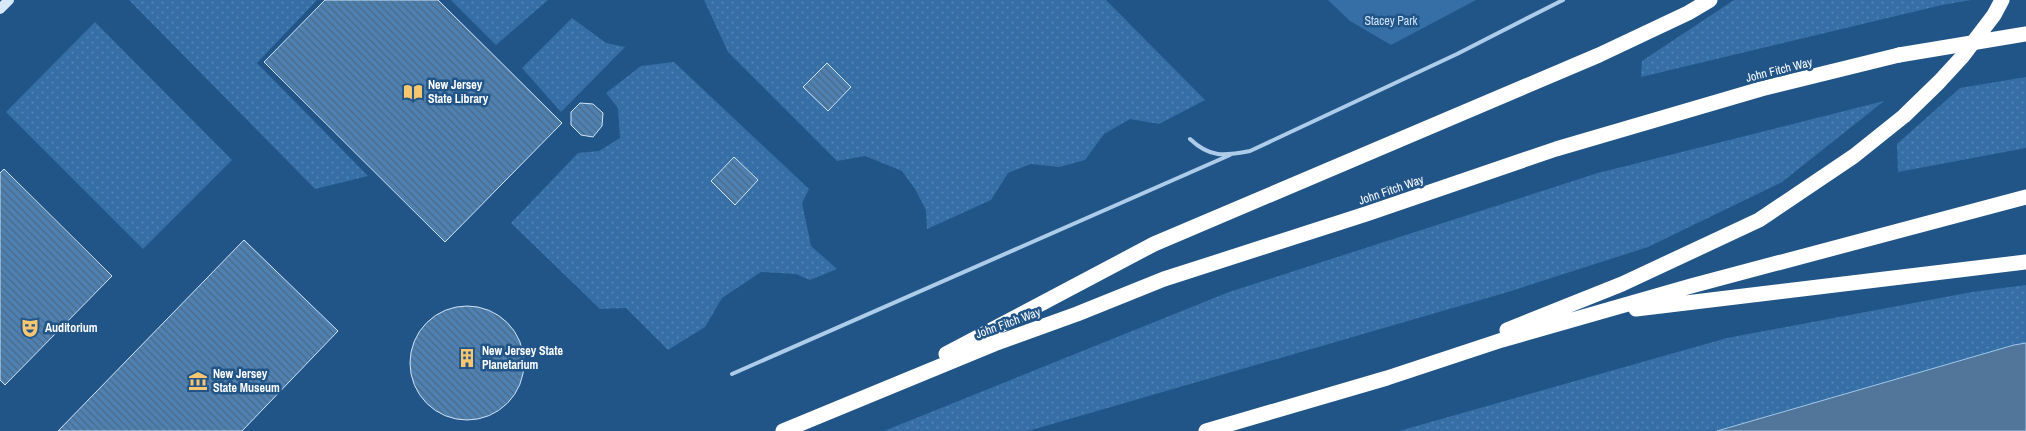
<svg xmlns="http://www.w3.org/2000/svg" width="2026" height="431" viewBox="0 0 2026 431" font-family="'Archivo Narrow',sans-serif">
<style>
.grass{fill:url(#grass-dots)}
.park{fill:#356fa5}
.water{fill:#52759a;stroke:#a0c8eb}
.building{fill:url(#building-back-hatch);stroke:#d1e5f8}
.lines{fill:none;stroke-linecap:round;stroke-linejoin:round}
.lane{stroke:#acccea;stroke-width:4}
.secondary{stroke:#d7e8f8;stroke-width:10}
.highway{stroke:#fff;stroke-width:15}
.highway-bridge{stroke:#fff;stroke-width:15}
.labels{text-anchor:middle;dominant-baseline:central;stroke-width:5;stroke-linejoin:round;paint-order:stroke}
.park-label{font-size:12px;fill:#d1e5f8;stroke:#215588}
.street-label{font-size:12px;fill:#fff;stroke:#215588}
.poi-label{font-size:12px;font-weight:bold;fill:#fff;stroke:#215588;text-anchor:start}
</style>
<defs>
<pattern id="grass-dots" width="8" height="8" patternUnits="userSpaceOnUse" patternTransform="scale(1.25)"><rect width="8" height="8" fill="#356fa5"/><path d="M2 2h.1M6 6h.1" fill="none" stroke="#5385b2" stroke-width="1.8" stroke-linecap="round"/></pattern>
<pattern id="building-back-hatch" width="6" height="6" patternUnits="userSpaceOnUse" patternTransform="scale(1.25)"><rect width="6" height="6" fill="#4e81b2"/><path d="M-1 5l2 2M0 0l6 6M5-1l2 2" fill="none" stroke="#4d6984"/></pattern>
</defs>
<rect width="100%" height="100%" fill="#215588"/>
<!-- grass -->
<path class="grass" d="M129,0H317L257,63L368,176L315,189Z
M451,0H548L496,45Z
M704,0H1106L1205,100L1159,124L1130,119L1104,134L1085,160L1059,167L1031,164L1008,173L991,200L927,229L926,210L915,189L902,171L865,156L837,161L728,52Z
M1734,0H1971L1942,5L1641,77L1642,61Z
M572,18L606,43L625,47L561,112L522,68Z
M95,22L232,160L143,249L6,112Z
M674,62L809,189L802,203L811,246L837,269L810,280L796,274L761,272L722,298L705,327L668,350L626,308L600,309L511,223L578,153L599,151L620,138L618,108L606,93L641,66Z
M2026,77V148L1898,172L1897,144L1960,88Z
M1884,101L1782,182L1648,247L1508,292L1028,431H884L1229,292L1598,173Z
M2026,285V343L2014,345L1717,431H1399L1727,338L1972,292Z"/>
<!-- park -->
<path class="park" d="M1328,0H1476L1391,45L1350,21Z"/>
<!-- water -->
<path class="water" d="M2026,343V431H1717L2014,345Z"/>
<!-- building -->
<path class="building" d="M325,0H438L562,123L445,242L264,62Z
M827,63L851,87L828,111L803,87Z
M580,103L593,104L603,113L602,126L593,137L581,135L571,125V112Z
M734,157L758,180L735,205L711,181Z
M4,169L112,276L5,385L0,380V173Z
M244,240L338,331L242,431H58Z
M410 363a57 57 0 1 1 114 0a57 57 0 1 1-114 0Z"/>
<g class="lines">
<!-- lane -->
<path class="lane" d="M1190,139C1210,158 1224,156 1250,151L1457,54L1563,0
M732,374L1230,155"/>
<!-- secondary -->
<path class="secondary" d="M0,9L9,0"/>
<!-- highway -->
<path class="highway" d="M1636,309L2026,262
M1507,330L1622,284L1759,220L1854,156L1904,116L1939,82L1962,57L1994,15L2002,0
M946,354L1154,244L1599,55L1688,13L1710,0
M783,431L994,344L1077,314L1164,279L1366,214L1556,149L1761,89L1899,55
M1206,431L1387,378L1502,340L1691,286L2026,197"/>
<!-- highway-bridge -->
<path class="highway-bridge" d="M1899,55L2026,34"/>
</g>
<!-- icons -->
<defs>
<g id="library-bare" transform="scale(1.5)"><path d="M-6-4Q-3-5.5-.7-3.5V5Q-3 3-6 4ZM6-4Q3-5.5 .7-3.5V5Q3 3 6 4Z" fill="#f7c66e" stroke="#215588" stroke-width="2.5" paint-order="stroke"/></g>
<g id="theatre-bare" transform="scale(1.5)"><path d="M-5-5.5Q0-4 5-5.5V0Q5 5 0 6Q-5 5-5 0ZM-3.3-2.5H-1v1.5H-3.3ZM1-2.5H3.3v1.5H1ZM-2.8 1Q0 5.5 2.8 1Z" fill="#f7c66e" stroke="#215588" stroke-width="2.5" paint-order="stroke"/></g>
<g id="building-bare" transform="scale(1.5)"><path d="M-4-6H4V6H1V3H-1V6H-4ZM-2.5-4.3h1.7v1.8h-1.7ZM.8-4.3h1.7v1.8H.8ZM-2.5-1h1.7V.8h-1.7ZM.8-1h1.7V.8H.8Z" fill="#f7c66e" stroke="#215588" stroke-width="2.5" paint-order="stroke"/></g>
<g id="museum-bare" transform="scale(1.5)"><path d="M0-6L6-3V-2H-6V-3ZM-5-1h2V3h-2ZM-1-1h2V3h-2ZM3-1h2V3H3ZM-6 4H6V6H-6Z" fill="#f7c66e" stroke="#215588" stroke-width="2.5" paint-order="stroke"/></g>
</defs>
<g fill-rule="evenodd">
<use href="#library-bare" x="413" y="92"/>
<use href="#theatre-bare" x="30" y="328"/>
<use href="#building-bare" x="467" y="358"/>
<use href="#museum-bare" x="198" y="381"/>
</g>
<g class="labels">
<!-- park labels -->
<g class="park-label">
<text x="1391" y="21">Stacey Park</text>
</g>
<!-- street labels -->
<g class="street-label">
<text transform="translate(1779 70) rotate(-14)">John Fitch Way</text>
<text transform="translate(1391 190) rotate(-19)">John Fitch Way</text>
<text transform="translate(1008 323) rotate(-20)">John Fitch Way</text>
</g>
<!-- poi labels -->
<g class="poi-label">
<text x="428" y="85">New Jersey<tspan x="428" dy="14">State Library</tspan></text>
<text x="45" y="328">Auditorium</text>
<text x="482" y="351">New Jersey State<tspan x="482" dy="14">Planetarium</tspan></text>
<text x="213" y="374">New Jersey<tspan x="213" dy="14">State Museum</tspan></text>
</g>
</g>
</svg>
